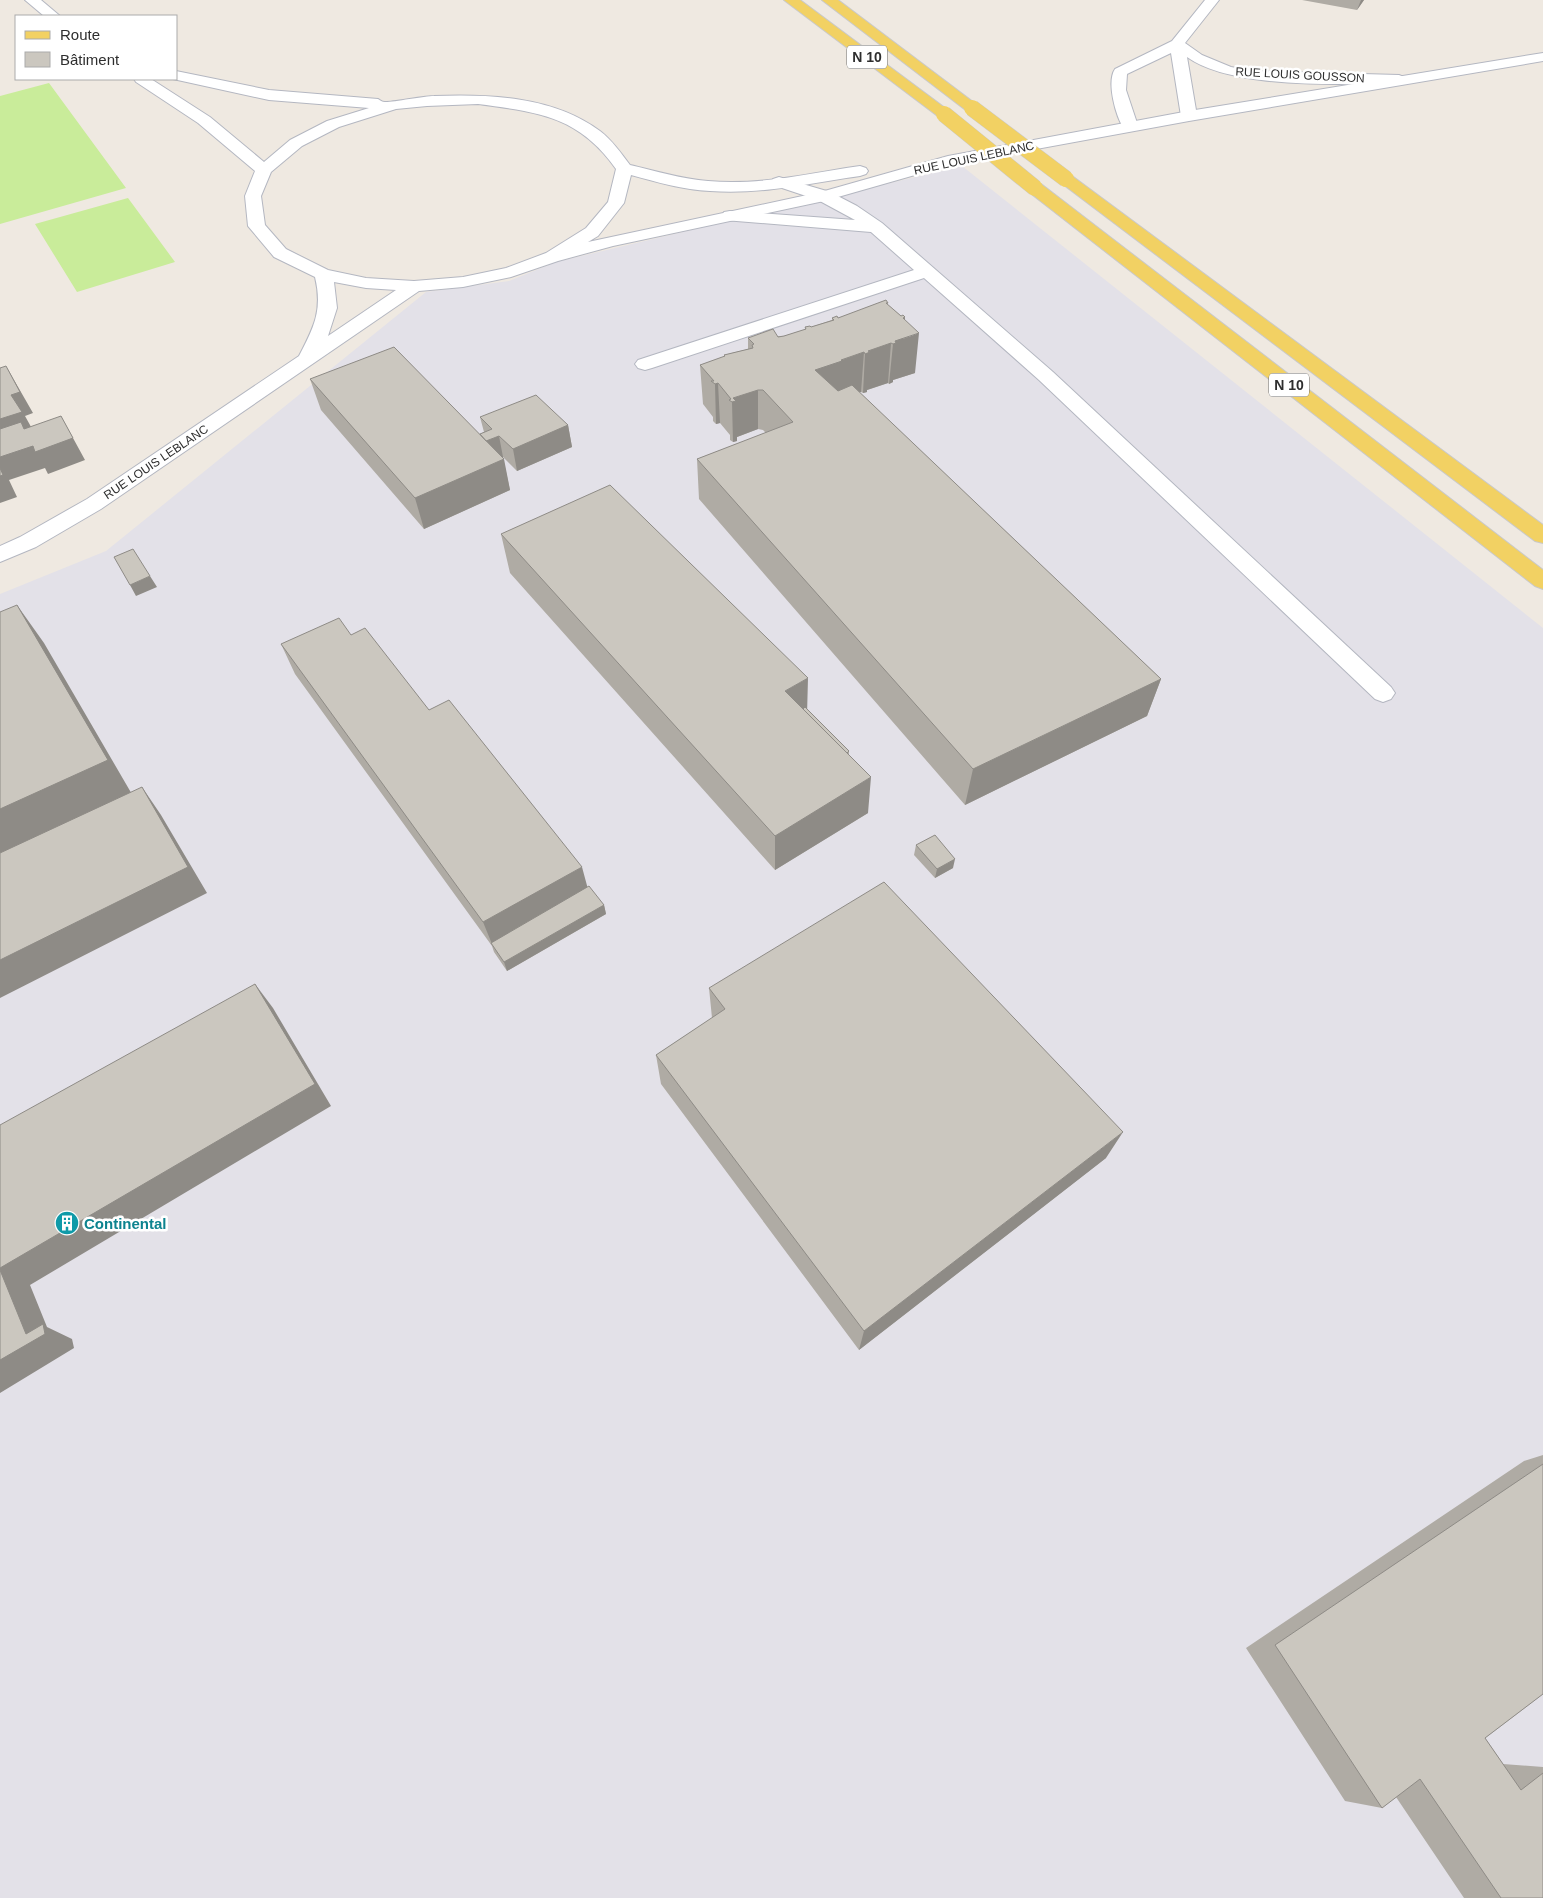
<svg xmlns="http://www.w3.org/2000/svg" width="1543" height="1898" viewBox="0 0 1543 1898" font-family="Arial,sans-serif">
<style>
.industrial{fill:#e3e1e8}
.pitch{fill:#c9ec9a}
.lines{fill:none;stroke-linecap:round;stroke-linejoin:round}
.lane-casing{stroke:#b4b7c1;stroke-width:2}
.street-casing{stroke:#b4b7c1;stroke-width:2}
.secondary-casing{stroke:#b4b7c1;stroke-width:2}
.primary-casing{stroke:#c9c9c9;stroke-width:2}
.lane{fill:#fff;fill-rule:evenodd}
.street{fill:#fff;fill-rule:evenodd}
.secondary{fill:#fff;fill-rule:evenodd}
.primary{fill:#f2d163;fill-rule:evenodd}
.primary-bridge-casing{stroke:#c9c9c9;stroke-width:17;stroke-linecap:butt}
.primary-bridge{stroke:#f2d163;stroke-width:16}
.wall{fill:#afaba4}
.shaded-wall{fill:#8e8b86}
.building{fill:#cbc7bf;stroke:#8e8b86}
.labels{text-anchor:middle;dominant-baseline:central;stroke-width:5;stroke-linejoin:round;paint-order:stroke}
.far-street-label{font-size:12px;fill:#2e2e2e;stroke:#fff}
.shield{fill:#fff;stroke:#6d6d6d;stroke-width:1}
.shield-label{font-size:14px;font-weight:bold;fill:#2e2e2e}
.culture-label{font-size:15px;font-weight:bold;fill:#0d838f;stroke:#fff;text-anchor:start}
</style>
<rect width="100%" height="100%" fill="#efe9e1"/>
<!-- industrial -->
<path class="industrial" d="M962,166L1543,628V1898H0V594L106,551L426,292L509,281L556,262Z"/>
<!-- pitch -->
<path class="pitch" d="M49,83L126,188L0,224V96Z
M128,198L175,262L77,292L35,224Z"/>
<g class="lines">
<!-- lane casing -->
<g class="lane-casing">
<path id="lane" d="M779,177L830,192L857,206L882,223L1053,372L1391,687L1395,693L1391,699L1383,702L1375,699L1039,380L924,278L652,368L645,370L638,368L635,364L638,360L914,270L871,232L724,220L722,216L724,212L730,211L855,220L818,200L773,185L771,182L773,179Z"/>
</g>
<!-- street casing -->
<g class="street-casing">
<path id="street" d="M1205,0H1219L1185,43L1202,55L1231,67L1253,71L1399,75L1404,77L1407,80L1404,83L1399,85C1342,83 1233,90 1187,57L1197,116L1194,119H1184L1181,116L1171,53L1127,74L1126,90L1138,126L1136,129H1124C1116,117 1106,82 1115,69L1172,41Z"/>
</g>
<!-- secondary casing -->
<g class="secondary-casing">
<path id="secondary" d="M25,0H41L60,16H44Z
M1543,53V61L1189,121L950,165L824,201L613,246L558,261L511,277L463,287L419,291L101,509L36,547L0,562V546L20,537L87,499L299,356C314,327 323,310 315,277L274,257L248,226L245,196L255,171L198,123L136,82L134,79H151L210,117L264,162L290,140L327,121L369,108L269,100L173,79H176V71L269,90L378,99C380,100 382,102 385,102C388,103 425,96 434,96C489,94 553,96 600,131C612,140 621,153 630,165C656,171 682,179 708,181C759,186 810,173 860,166L866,168L868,171L866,174L860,176C811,183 760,195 710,191C683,190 657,182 631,175L624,203L598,236L588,242L821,192L948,156L1189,111ZM478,104C538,112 579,116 616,169L608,202L586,228L546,253L506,268L463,277L414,281L366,278L328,270L286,249L265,225L261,196L271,172L302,146L339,127L396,109L427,106ZM334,282L366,288L396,290L328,336L337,308Z"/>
</g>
<!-- primary casing -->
<g class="primary-casing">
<path id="primary" d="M784,0H800L949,111L952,114L949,117H939Z
M822,0H838L977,105L980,108L977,111H967Z
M1066,174L1072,176L1543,525V543L1535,541L1060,182L1058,179L1060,176Z
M1035,183L1041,184L1543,570V589L1535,586L1029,192L1027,188L1029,184Z"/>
</g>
<!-- lane -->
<use href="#lane" class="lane"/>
<!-- street -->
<use href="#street" class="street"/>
<!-- secondary -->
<use href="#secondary" class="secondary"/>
<!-- primary -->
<use href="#primary" class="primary"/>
<!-- primary-bridge casing -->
<g class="primary-bridge-casing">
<path id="primary-bridge" d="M972,108L1066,179
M944,114L1035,188"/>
</g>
<!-- primary-bridge -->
<use href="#primary-bridge" class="primary-bridge"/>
</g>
<!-- wall -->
<path class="wall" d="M1302,0H1364L1357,10Z
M888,303V305L901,316L905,317V320L915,373L893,380V382L889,384L888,383L867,390V392L863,393L861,392H859L1161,679L1147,716L965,805L699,499L697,459L766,433L763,430L758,429L737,437V441L733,442L730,440V435L720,423L716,424L713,421V417L703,404L700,365L724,357V355L748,349V338L784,336L805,330V327H811L832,320V318H838Z
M310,379L480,434L484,432L480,417L568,425L572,447L517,471L503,457V458L510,490L424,529L321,410Z
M501,534L807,709L849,751V755L868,813L775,870L510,573Z
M281,644L429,710L587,887L604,905L606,914L507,971L494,952L492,946L295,674Z
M916,845L953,868L935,878L914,855Z
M709,988L1106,1158L859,1350L661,1084L656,1055L712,1018Z
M1543,1455V1694L1485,1738L1503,1764L1543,1767V1898H1464L1396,1797L1382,1808L1345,1801L1246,1648L1524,1461Z"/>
<!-- shaded-wall -->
<path class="shaded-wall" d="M1361,0H1364L1357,10Z
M905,317L903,339L919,333L915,373L893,380V382L889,384L893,344L903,318Z
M891,343L888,383L867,390V392L863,393L865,354L868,351Z
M864,352L861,392L840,399L815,370Z
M6,366L33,413L25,416L35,434L0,445V419L11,395Z
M718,383L720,423L716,424L715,384Z
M758,390V429L737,437V441L733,442L732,402L733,398Z
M61,416L85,460L48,474L45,468L9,480L17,497L0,503V457Z
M568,425L572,447L517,471L513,449Z
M499,436L503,457L486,465L481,443Z
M504,459L510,490L424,529L415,498Z
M150,576L157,587L136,596L130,585Z
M17,605L44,643L133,796L0,859V809Z
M808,678L807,715L785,691Z
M1161,679L1147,716L965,805L973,769Z
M871,777L868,813L775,870V836Z
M142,787L161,815L207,893L0,998V960Z
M955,859L953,868L935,878L937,869Z
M582,867L589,893L492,944L483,922Z
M604,905L606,914L507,971L504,962Z
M255,984L273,1008L331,1106L30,1285L47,1327L72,1339L74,1348L0,1393V1268Z
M1123,1132L1106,1158L859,1350L864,1331Z"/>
<!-- building -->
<path class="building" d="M886,300L888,303H886L901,316L903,315L905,317L903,318L919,333L895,341L896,343L893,344L891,343L868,351L870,352L865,354L864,352L841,360L842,361L815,370L838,391L852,385L1161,679L973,769L697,459L793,422L763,390H758L733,398L736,401L732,402L729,400L731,399L718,383L715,384L711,381H714L700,365L725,356L724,355L753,348L752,345L754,344L748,338L773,329L778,337L784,336L806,329L805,327L810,326L811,327L834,320L832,318L837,316L838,318Z
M394,347L504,459L415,498L310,379Z
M6,366L20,392L11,395L22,412L0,419V368Z
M536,395L568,425L513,449L499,436L486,441L480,434L492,429L480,417Z
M61,416L73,438L35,452L33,446L0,457V429L21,422L24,429Z
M0,468L3,475L0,476Z
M610,485L808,678L785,691L871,777L775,836L501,534Z
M133,549L150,576L130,585L114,557Z
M17,605L108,760L0,809V612Z
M339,618L351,635L365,628L429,710L449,700L582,867L483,922L281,644Z
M805,707L849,751L847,753L803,709Z
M142,787L188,867L0,960V853Z
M935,835L955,859L937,869L916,845Z
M884,882L1123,1132L864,1331L656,1055L725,1009L709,988Z
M589,886L604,905L504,962L491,943Z
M255,984L315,1084L0,1268V1125Z
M0,1270L26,1334L43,1324L45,1334L0,1360Z
M1543,1464V1694L1485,1738L1521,1790L1543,1773V1898H1501L1420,1779L1382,1808L1275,1645Z"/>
<!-- icons -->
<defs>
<g id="building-disc" transform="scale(1.25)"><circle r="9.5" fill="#0f9aa8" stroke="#fff"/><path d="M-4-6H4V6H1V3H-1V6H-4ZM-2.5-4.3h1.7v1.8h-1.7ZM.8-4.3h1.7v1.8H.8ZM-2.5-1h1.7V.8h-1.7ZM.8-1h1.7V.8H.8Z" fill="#fff"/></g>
</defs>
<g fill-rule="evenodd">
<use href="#building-disc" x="67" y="1223"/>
</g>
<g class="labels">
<!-- far-street labels -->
<g class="far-street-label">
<text transform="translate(1300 75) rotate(3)">RUE LOUIS GOUSSON</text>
<text transform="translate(974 158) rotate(-12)">RUE LOUIS LEBLANC</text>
<text transform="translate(156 462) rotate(-34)">RUE LOUIS LEBLANC</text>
</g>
<!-- shield labels -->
<g class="shield">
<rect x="847" y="45.5" width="40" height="23" rx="4"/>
<rect x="1269" y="373.5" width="40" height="23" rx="4"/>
</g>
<g class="shield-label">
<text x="867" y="57">N 10</text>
<text x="1289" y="385">N 10</text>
</g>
<!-- culture labels -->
<g class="culture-label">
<text x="84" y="1223">Continental</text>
</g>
</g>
<!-- legend -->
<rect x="15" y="15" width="162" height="65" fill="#ffffff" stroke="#ababab"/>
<rect x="25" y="31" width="25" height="8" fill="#f2d163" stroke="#ababab"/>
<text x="60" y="40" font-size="15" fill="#2e2e2e">Route</text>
<rect x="25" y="52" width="25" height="15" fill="#cbc7bf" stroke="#ababab"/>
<text x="60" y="65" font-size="15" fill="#2e2e2e">Bâtiment</text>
</svg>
